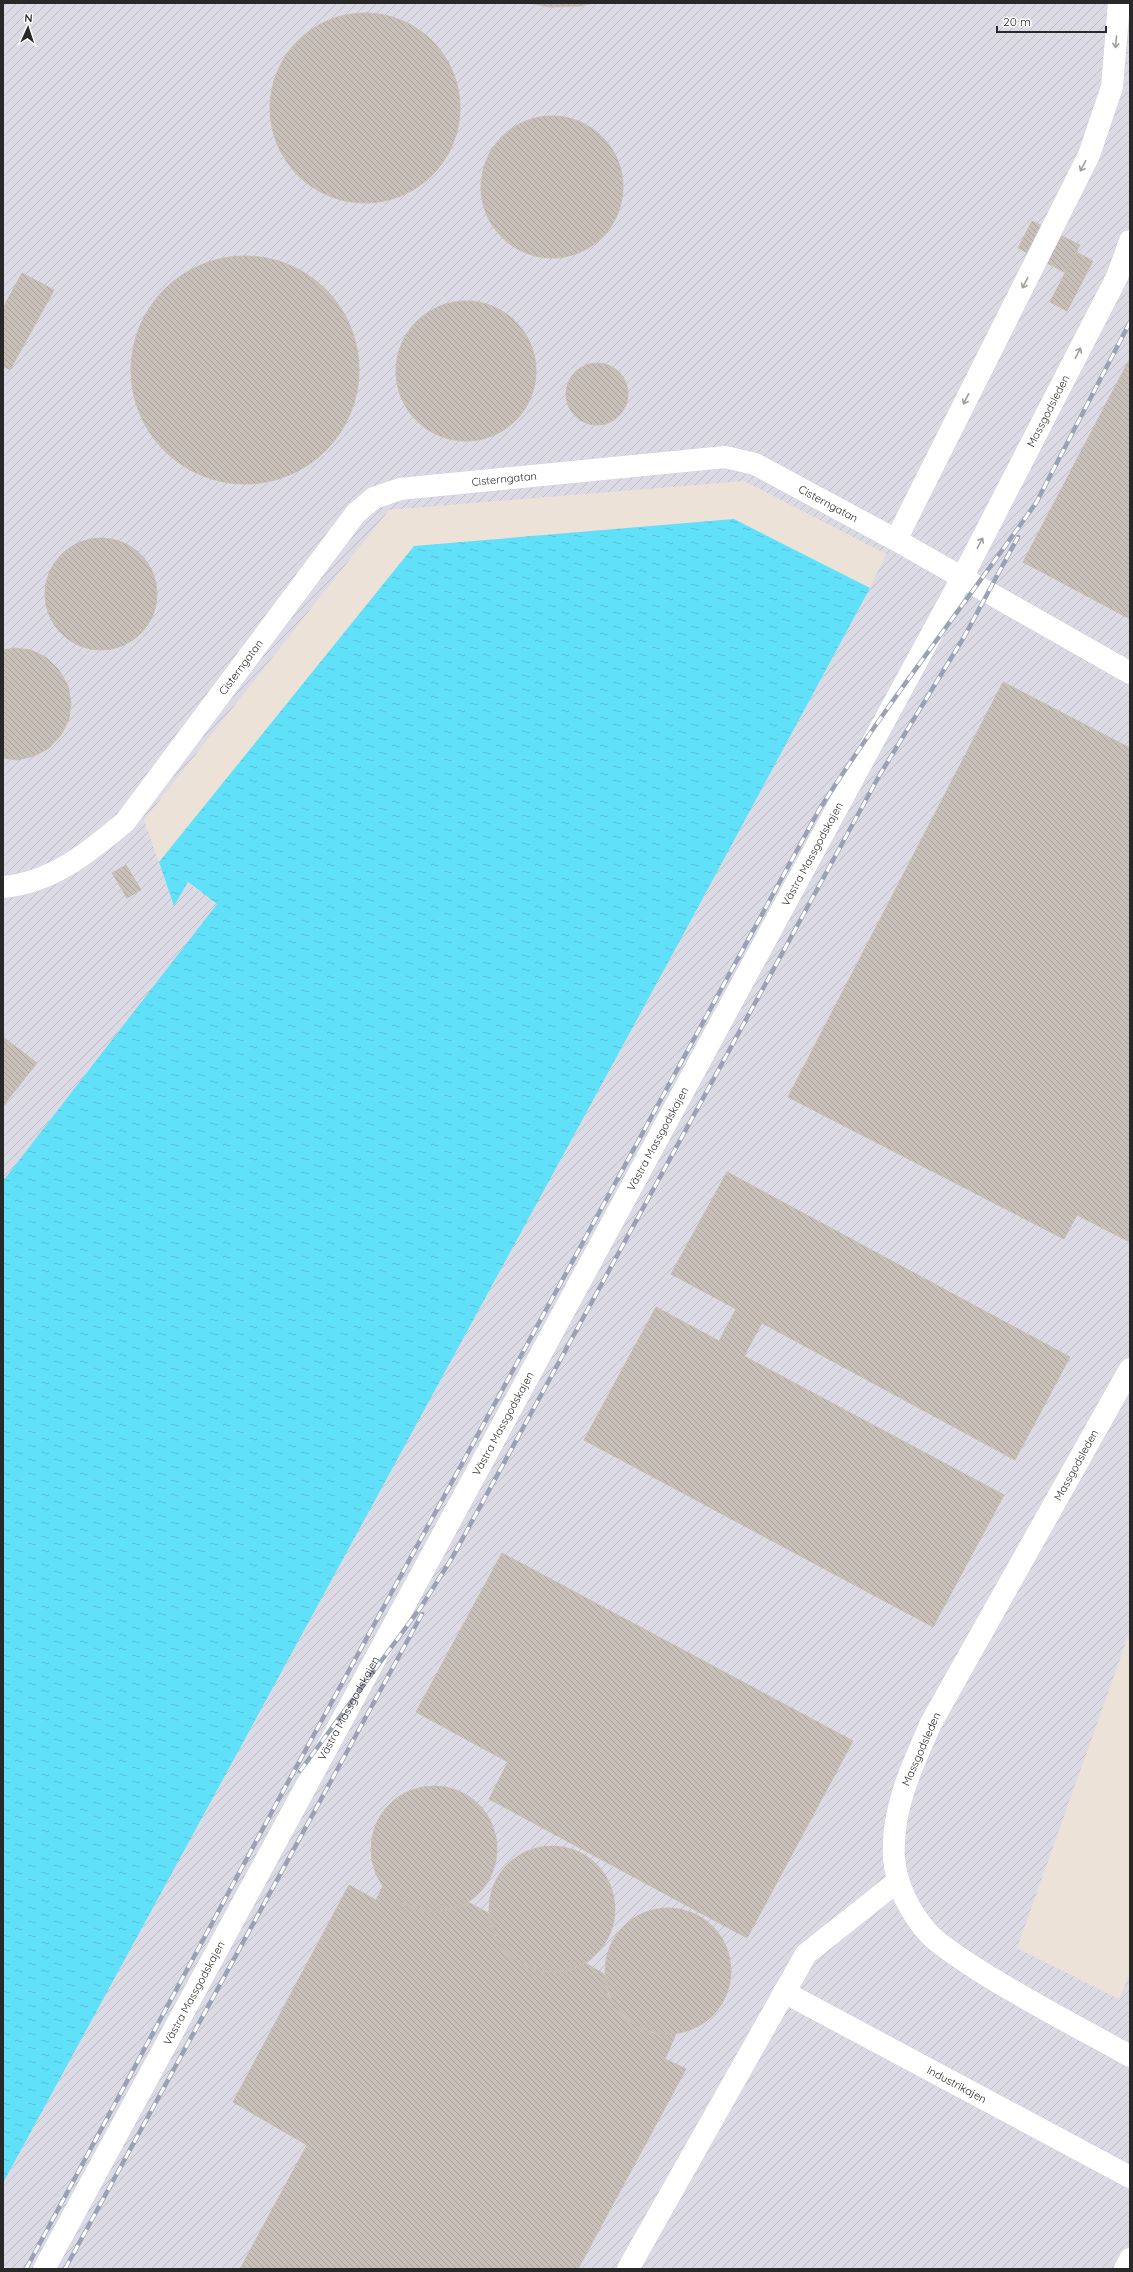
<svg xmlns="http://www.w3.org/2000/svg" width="1133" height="2272" viewBox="0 0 1133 2272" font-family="Quicksand,sans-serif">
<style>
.industrial{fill:url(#industrial-furrows)}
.water{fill:url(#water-ripples)}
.building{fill:url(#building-back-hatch);stroke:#c8beb2}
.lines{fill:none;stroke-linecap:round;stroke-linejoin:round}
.minor-casing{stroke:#ced4e3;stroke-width:23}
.minor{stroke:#fff;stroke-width:22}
.rail-casing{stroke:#9ba1b5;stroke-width:4.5}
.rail{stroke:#fff;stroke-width:3;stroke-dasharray:9;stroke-linecap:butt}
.oneway{stroke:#9e9e9e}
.labels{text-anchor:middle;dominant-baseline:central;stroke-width:3;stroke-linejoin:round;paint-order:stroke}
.street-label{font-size:11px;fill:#282828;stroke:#fff}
</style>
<defs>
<pattern id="industrial-furrows" width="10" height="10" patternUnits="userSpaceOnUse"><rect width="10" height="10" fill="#dcdae4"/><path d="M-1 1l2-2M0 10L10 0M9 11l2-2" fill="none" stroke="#bdbbc4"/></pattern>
<pattern id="water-ripples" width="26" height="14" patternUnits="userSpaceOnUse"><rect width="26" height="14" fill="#61e0f9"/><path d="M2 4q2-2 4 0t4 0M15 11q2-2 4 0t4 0" fill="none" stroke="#54c0d5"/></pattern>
<pattern id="building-back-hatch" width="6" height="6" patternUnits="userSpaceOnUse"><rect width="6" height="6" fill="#c7bfb8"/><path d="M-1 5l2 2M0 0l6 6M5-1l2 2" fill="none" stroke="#aba49e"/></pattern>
</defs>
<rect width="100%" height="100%" fill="#ece2d8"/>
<!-- industrial -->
<path class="industrial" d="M3,3H1130V1631L1017,1948L1119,1999L1130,1973V2269H3V2183L683,935L870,588L886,554L744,481L389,510L144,820L174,906L187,882L217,904L3,1181Z"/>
<!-- water -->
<path class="water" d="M734,519L870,588L683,935L3,2183V1181L217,904L188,882L174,906L159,862L414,546Z"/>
<!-- building -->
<path class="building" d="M529,3H594L579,6L550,7Z
M270 108a95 95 0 1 1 190 0a95 95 0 1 1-190 0Z
M481 187a71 71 0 1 1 142 0a71 71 0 1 1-142 0Z
M1032,221L1080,245L1066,273L1018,248Z
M1076,252L1093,261L1067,311L1050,302Z
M131 370a114 114 0 1 1 228 0a114 114 0 1 1-228 0Z
M22,273L54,290L10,370L3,366V308Z
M396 371a70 70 0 1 1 140 0a70 70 0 1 1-140 0Z
M1130,358V619L1023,562Z
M566 394a31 31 0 1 1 62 0a31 31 0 1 1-62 0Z
M45 594a56 56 0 1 1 112 0a56 56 0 1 1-112 0Z
M14,648L31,650L47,658L59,670L68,686L71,703L69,719L61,735L49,748L34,756L17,760L3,758V650Z
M1003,682L1130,748V1242L1077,1215L1064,1239L788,1097Z
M126,865L141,890L127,898L112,873Z
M3,1037L37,1063L3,1106Z
M727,1172L1070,1357L1015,1460L762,1323L744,1356L1004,1495L933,1627L584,1440L656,1307L719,1341L736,1309L671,1274Z
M502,1553L853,1741L747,1938L489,1799L508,1762L416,1712Z
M371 1849a63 63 0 1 1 126 0a63 63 0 1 1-126 0Z
M489 1909a63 63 0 1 1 126 0a63 63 0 1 1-126 0Z
M349,1885L376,1900L383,1886L399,1902L429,1912L455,1908L468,1902L488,1913L497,1941L518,1963L545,1972L570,1970L585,1963L604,1974L608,1995L628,2021L652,2033L676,2034L665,2059L686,2069L578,2269H240L307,2145L233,2102Z
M605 1971a63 63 0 1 1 126 0a63 63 0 1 1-126 0Z"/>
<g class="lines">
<!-- minor casing -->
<g class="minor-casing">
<g id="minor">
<path d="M896,540L1089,155L1112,87L1119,3"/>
<path id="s1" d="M3,887C52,883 89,852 125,822L356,513L374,498L400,489L725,457L755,464L896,540L1130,673"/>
<path d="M1130,1369L931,1723C912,1766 891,1810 894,1858C896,1886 911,1914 929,1934C942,1947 960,1958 975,1968C1025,2000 1078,2027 1130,2056"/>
<path id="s2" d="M784,1992L1130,2177"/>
<path id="s3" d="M44,2269L962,578L1117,277L1130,241"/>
<path d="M628,2269L806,1954L898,1881"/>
<path d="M1125,2269L1130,2259"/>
</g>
</g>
<!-- minor -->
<use href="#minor" class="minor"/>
<!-- rail casing -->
<g class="rail-casing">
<path id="rail" d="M1035,505L1130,322
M300,1771L421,1607L452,1558L879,776L964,637L1018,537
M26,2269L281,1795L819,810C887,703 965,604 1038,500
M65,2269L422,1614"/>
</g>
<!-- rail -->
<use href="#rail" class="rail"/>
</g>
<!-- one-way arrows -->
<defs><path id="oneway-shaft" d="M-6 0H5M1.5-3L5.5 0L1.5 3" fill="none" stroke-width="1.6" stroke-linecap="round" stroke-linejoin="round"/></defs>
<g class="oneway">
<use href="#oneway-shaft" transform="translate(1116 42) rotate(95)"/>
<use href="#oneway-shaft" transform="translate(1083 166) rotate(117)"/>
<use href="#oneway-shaft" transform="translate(1025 283) rotate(117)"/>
<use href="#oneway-shaft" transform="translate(1078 353) rotate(-63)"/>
<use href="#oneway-shaft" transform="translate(966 399) rotate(117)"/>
<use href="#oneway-shaft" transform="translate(980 543) rotate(-63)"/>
</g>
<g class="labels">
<!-- street labels -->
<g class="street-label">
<text stroke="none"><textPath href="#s3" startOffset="2112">Massgodsleden</textPath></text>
<text stroke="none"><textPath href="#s1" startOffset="682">Cisterngatan</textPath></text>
<text stroke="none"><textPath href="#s1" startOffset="1018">Cisterngatan</textPath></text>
<text stroke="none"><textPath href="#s1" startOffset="334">Cisterngatan</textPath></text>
<text stroke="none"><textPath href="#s3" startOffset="1610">Västra Massgodskajen</textPath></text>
<text stroke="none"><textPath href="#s3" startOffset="1286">Västra Massgodskajen</textPath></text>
<text stroke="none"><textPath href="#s3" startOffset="962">Västra Massgodskajen</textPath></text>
<text transform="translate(1076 1465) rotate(-61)">Massgodsleden</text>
<text stroke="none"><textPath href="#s3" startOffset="638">Västra Massgodskajen</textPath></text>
<text transform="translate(921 1749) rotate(-66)">Massgodsleden</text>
<text stroke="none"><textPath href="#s3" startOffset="314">Västra Massgodskajen</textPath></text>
<text stroke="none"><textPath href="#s2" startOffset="196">Industrikajen</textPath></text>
</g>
</g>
<!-- border -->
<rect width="1133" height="2272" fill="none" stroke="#282828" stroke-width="8"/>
<!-- north arrow -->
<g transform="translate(28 28) rotate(3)" stroke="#ffffff" stroke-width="3" paint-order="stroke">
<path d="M0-3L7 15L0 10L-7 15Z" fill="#282828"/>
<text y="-6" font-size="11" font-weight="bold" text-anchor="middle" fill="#282828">N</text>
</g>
<!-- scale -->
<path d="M997 26v6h109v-6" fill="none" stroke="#282828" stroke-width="2"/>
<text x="1003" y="26" font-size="12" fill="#282828" stroke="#ffffff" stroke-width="3" paint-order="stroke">20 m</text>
</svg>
